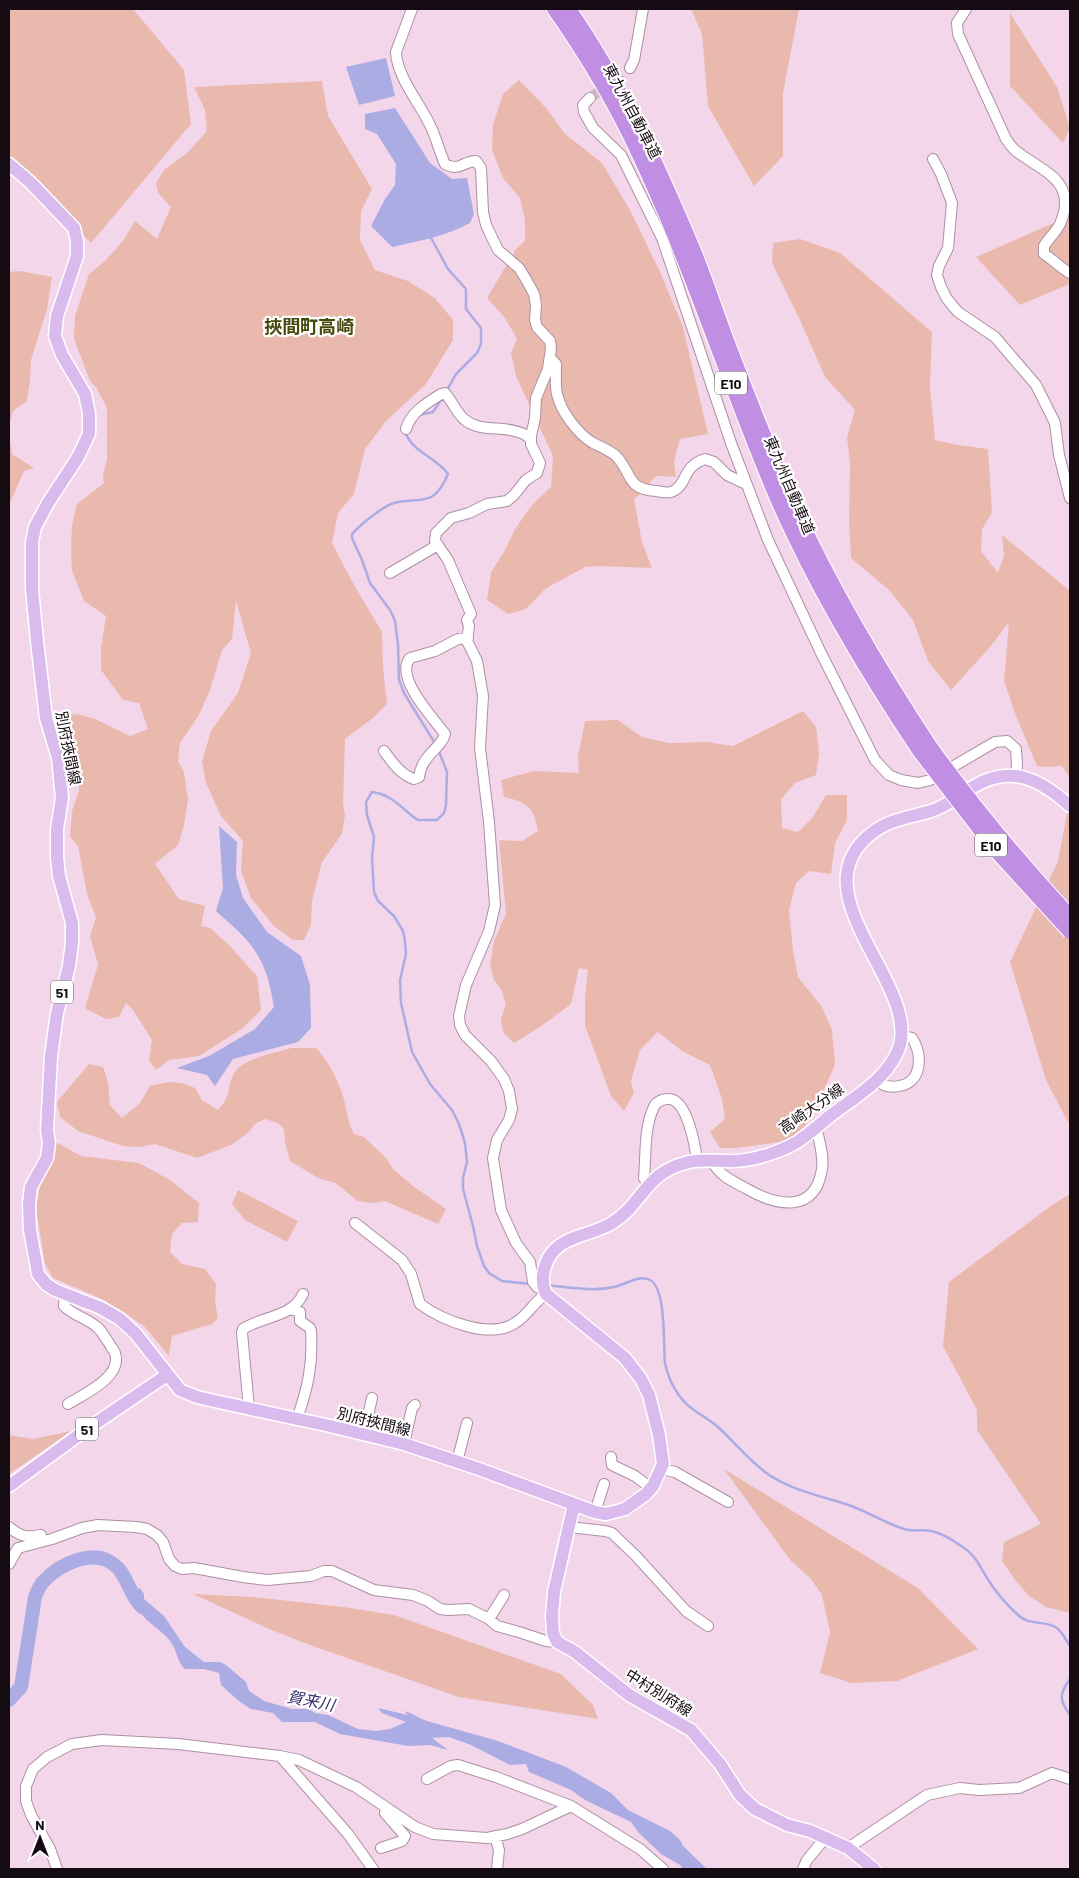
<svg xmlns="http://www.w3.org/2000/svg" width="1079" height="1878" viewBox="0 0 1079 1878" font-family="Barlow,'Noto Sans JP',sans-serif">
<style>
.green{fill:#eab9ae}
.water{fill:#abace4}
.lines{fill:none;stroke-linecap:round;stroke-linejoin:round}
.stream{stroke:#abace4;stroke-width:2.5}
.river{stroke:#abace4;stroke-width:14}
.minor-tunnel{stroke:#d3b8ca;stroke-width:10;stroke-dasharray:10 5;stroke-linecap:butt}
.minor-casing{stroke:#ac90a3;stroke-width:12}
.major-casing{stroke:#fff;stroke-width:15}
.highway-casing{stroke:#fff;stroke-width:16}
.minor{stroke:#fff;stroke-width:10}
.major{stroke:#d9bbee;stroke-width:12}
.highway{stroke:#c08ee3;stroke-width:14}
.highway-bridge-casing{stroke:#fff;stroke-width:16;stroke-linecap:butt}
.highway-bridge{stroke:#c08ee3;stroke-width:14}
.labels{text-anchor:middle;dominant-baseline:central;stroke-width:4.5;stroke-linejoin:round;paint-order:stroke}
.shield{fill:#fff;stroke:#5b5459;stroke-width:1}
.shield-label{font-size:14px;font-weight:bold;fill:#150b12}
.street-label{font-size:15px;fill:#150b12;stroke:#fff}
.water-label{font-size:16px;font-style:italic;fill:#332c6e;stroke:#fff}
.quarter-label{font-size:18px;font-weight:bold;fill:#44490c;stroke:#fff}
</style>
<rect width="100%" height="100%" fill="#f4d6ea"/>
<!-- green -->
<path class="green" d="M9,9H133L184,70L191,124L91,243L39,192L9,165Z
M691,9H799L783,93V156L754,186L708,106L702,34Z
M1010,13L1057,87L1070,128L1063,143L1010,86Z
M519,80L548,110L564,133L602,163L630,210L660,272L683,327L708,434L680,439L674,461L676,477L656,476L634,500L642,542L652,568L598,566L585,567L545,589L526,609L508,614L487,600L491,572L504,552L515,529L532,505L551,487L553,456L516,376L511,353L517,339L505,318L487,298L516,249L525,241V220L520,198L503,178L492,150L493,125L503,94Z
M322,81L328,116L372,189L361,211L360,240L375,270L408,281L435,298L453,320V340L426,384L386,421L365,449L354,494L338,513L332,543L354,585L382,632L383,668L387,704L373,718L345,739L343,803L345,815L342,834L322,862L312,901L311,925L304,940H293L274,926L251,898L241,871L243,841L221,816L206,783L202,761L211,731L238,693L251,653L236,601L232,639L222,650L210,690L199,715L180,743L178,761L184,772L188,799L184,825L178,845L155,864L179,899L205,906L201,926L210,928L228,944L257,976L261,1010L243,1028L199,1056L169,1060L156,1070L149,1061L152,1040L133,1010L126,1003L119,1017L106,1019L85,1008L98,965L90,936L96,918L87,894L78,846L70,837L72,811L79,791L78,769L65,716L77,714L95,719L130,736L148,729L139,703L123,700L101,670V648L106,616L84,601L72,571L71,550L72,525L77,504L104,483L103,475L107,459V408L96,387L90,381L74,339L75,316L89,274L106,260L123,241L135,221L157,239L171,207L158,193L156,183L164,170L187,153L207,131L205,110L194,87Z
M1070,216V284L1020,305L976,257Z
M800,239L840,253L932,332L930,387L935,440L958,445L988,449L992,513L982,529L981,551L998,573L1004,555L1002,535L1070,591V778L1062,766L1047,767L1037,766L1016,716L1004,681L1009,622L991,646L951,690L928,661L913,620L889,590L851,558L849,523L850,465L847,437L855,410L825,377L800,320L772,263L773,243Z
M20,271L52,277L47,309L31,360L30,380L27,401L13,411L9,425V272Z
M9,434L12,454L34,468L24,471L9,505Z
M803,711L816,727L819,753L816,775L795,783L781,799L782,828L798,832L813,817L826,795H847V820L835,843L831,874L809,871L796,883L789,910L793,951L798,977L822,1007L832,1030L835,1065L816,1107L805,1126L787,1141L736,1148H720L710,1132L725,1119L722,1099L710,1065L682,1051L658,1032L640,1050L631,1081L634,1093L624,1111L611,1096L585,1026V998L588,970L579,968L571,1004L540,1027L514,1043L503,1032L501,1019L506,1005L502,991L494,980L490,965L494,941L506,914L499,840L522,841L538,831C534,807 527,802 504,797L501,780L534,771L579,773L578,757L585,721L618,720L642,737L670,743L707,742L733,746Z
M1070,798V1126L1046,1080L1010,962L1058,861Z
M291,1048H316C329,1062 337,1078 343,1096C347,1110 347,1121 354,1134L364,1137L386,1158L393,1169L413,1186L446,1209L438,1224L385,1201L374,1203L358,1201L335,1183L318,1178L290,1161L285,1142L284,1129L278,1123L265,1119L255,1124L248,1133L231,1145L197,1158L155,1144L140,1147L123,1146L78,1131L60,1117L57,1102L89,1064L103,1067L108,1082L110,1105L122,1118L140,1103L150,1086L169,1082L182,1083L195,1088L202,1100L218,1110C233,1095 226,1085 235,1072C243,1058 276,1053 291,1048Z
M56,1142L81,1156L139,1163L170,1180L199,1203L198,1222L182,1223L172,1234L170,1252L182,1264L205,1269L216,1284L215,1302L218,1318L212,1324L172,1336L169,1356L144,1326L122,1311L102,1299L53,1278L45,1264L36,1208L40,1185L52,1161Z
M238,1190L298,1221L287,1242L245,1220L232,1204Z
M1070,1194V1613L1046,1607L1029,1596L1016,1581L1002,1561L1004,1542L1041,1524L977,1430V1410L943,1346L949,1282L1052,1205Z
M71,1431L9,1474V1435L33,1439Z
M724,1469L918,1588L978,1649L897,1681L851,1683L820,1673L830,1632L822,1595L811,1579L791,1561Z
M193,1594L253,1597L343,1607L394,1615L561,1674L593,1705L598,1719L459,1697L310,1645L269,1629Z"/>
<!-- water -->
<path class="water" d="M386,58L395,96L359,105L346,67Z
M395,108L430,163L452,179L467,178L474,214L470,223C446,236 419,241 392,247L371,226L385,199L395,185L396,164L377,134L365,129V114Z
M219,826L237,842L236,875L243,898L267,932L301,956L310,985L311,1028L298,1042L233,1059L215,1086L207,1075L177,1068L209,1056L255,1029L274,1007C271,989 267,970 257,954C248,938 230,924 216,911L223,888Z
M140,1588L144,1594V1599L164,1616L185,1647L204,1662H220L226,1665L246,1682L249,1691L264,1701L292,1709H309L315,1713L328,1715L358,1729L376,1731L390,1729L406,1722L382,1713L378,1708L408,1715L404,1711C413,1713 418,1718 427,1721L498,1741L566,1767L611,1793L628,1810L670,1831L680,1840L683,1846L707,1869H683L680,1865L661,1854L638,1832L631,1822L585,1800L571,1790L529,1772L526,1764L510,1765L471,1745L449,1737L432,1738L448,1750L430,1745L408,1746L340,1734L315,1722H282L273,1713L251,1709L240,1702L221,1685L219,1673L204,1669H185C177,1662 177,1651 171,1642C164,1633 156,1628 148,1621C140,1614 134,1604 130,1595Z"/>
<g class="lines">
<!-- stream -->
<path class="stream" d="M430,236L448,269L466,289V309L481,328V344L477,353L456,374L447,390
M419,415L433,412L443,397
M407,431L406,434C414,453 436,457 448,474C433,509 422,496 394,503C383,506 360,525 352,534V538L362,560L370,583L390,610L395,621L398,644L399,680L404,693L436,745
M438,749L447,772L446,805L444,813L437,820H418C401,809 394,795 372,792L366,802L367,815L374,837L372,858L374,892L378,901L394,916L403,931L405,941L406,954L400,980L401,1003L412,1052L430,1084L452,1110L459,1124L465,1143L467,1162L463,1178V1189L473,1226L477,1246L484,1266L489,1273L502,1281L531,1284
M546,1285C569,1287 591,1292 614,1287C625,1285 639,1274 650,1280C667,1289 663,1347 665,1363C669,1382 679,1400 694,1410C703,1417 711,1420 719,1428C735,1443 747,1458 765,1472C789,1490 821,1496 849,1505C868,1512 885,1523 904,1529C913,1532 922,1529 931,1531C941,1533 953,1540 961,1546C975,1554 979,1565 987,1578C995,1591 1006,1604 1018,1615C1029,1626 1045,1620 1057,1628C1062,1632 1066,1640 1070,1646
M1070,1679C1059,1694 1059,1700 1070,1715"/>
<!-- river -->
<path class="river" d="M9,1700L21,1687L35,1597C37,1592 39,1587 42,1583C59,1564 96,1545 118,1568C128,1579 131,1597 142,1607"/>
<!-- minor-tunnel -->
<path class="minor-tunnel" d="M590,98L630,68"/>
<!-- minor casing -->
<g class="minor-casing">
<path id="minor" d="M412,9L396,52C397,77 419,102 429,123C436,136 439,151 445,164C460,172 463,161 476,161L481,168L483,212L486,225L498,250L519,268L527,281L534,294L536,305L535,320L537,327L550,341L551,349L548,369L536,398L535,418L531,436V444L540,463L537,473L526,480L514,495L507,501L487,504L469,513L451,518L436,533L435,541L448,560L471,614L467,620L469,626L467,641L477,661L483,696L480,748L489,822L495,905L489,931L466,985L459,1016L460,1025L465,1035L491,1061L504,1079L509,1091L512,1109L509,1120L497,1140L493,1158L501,1210L516,1243L530,1262L533,1282L537,1287L544,1289
M966,9L957,23L958,34L1006,139C1009,143 1012,148 1016,151C1041,171 1079,180 1060,224C1056,232 1049,238 1044,246V254C1054,260 1060,268 1070,273
M630,68L634,60L643,9
M590,98L583,105L584,112L593,128L621,155L662,238L731,443L768,540L821,653L875,760L889,775L901,780L918,783L930,780L995,742L1007,741L1016,749L1017,764L1016,776
M933,159L941,174L952,203L948,248L939,266L937,275L941,287L947,299L958,312L995,337L1036,385L1055,423L1059,455L1070,498
M550,358L556,364C556,374 555,385 557,394C561,412 578,434 593,443C601,447 609,450 616,456C633,473 625,489 656,491C661,492 667,493 671,492C688,486 681,467 705,459L714,462L727,475L746,484
M406,429C411,412 427,403 441,394L445,393C452,401 456,412 464,419C479,433 504,425 521,433C525,434 528,437 531,439
M390,573L438,545
M384,751C392,762 401,775 414,779L419,777C422,754 442,748 445,734C433,718 394,677 410,658L435,651L458,639L468,638
M876,1080C883,1086 890,1088 899,1086C922,1083 923,1055 912,1038L901,1036
M712,1161C721,1177 731,1180 747,1189C777,1206 815,1214 822,1169C824,1155 819,1140 816,1127
M648,1184L644,1178C646,1156 644,1129 653,1109C655,1103 661,1099 668,1099C687,1098 695,1145 697,1161
M355,1223L402,1260L411,1274L420,1304C442,1320 489,1340 515,1323C527,1316 534,1302 546,1294
M65,1294L64,1306C74,1316 87,1318 97,1327C102,1331 105,1338 109,1343C110,1346 114,1350 115,1353C123,1377 84,1394 68,1404
M290,1309L300,1312V1321L310,1328L311,1331C313,1365 308,1387 297,1419
M249,1408L242,1333L243,1329C262,1316 292,1318 303,1294
M364,1434L372,1398
M404,1444L412,1408L415,1405
M611,1457L612,1465L635,1476L651,1488
M457,1462L467,1423
M661,1469L675,1472L728,1502
M595,1512L604,1484
M9,1527C19,1536 27,1538 41,1535
M569,1527L605,1531L612,1533L636,1556L686,1611L708,1626
M9,1564L18,1548L52,1539L82,1528L98,1525L136,1527L147,1529L157,1535L163,1542L169,1559L175,1566L182,1569L194,1568L243,1577L267,1580L311,1576L324,1571H332L374,1590L413,1595L428,1601L440,1609L448,1610L469,1609L489,1619L497,1626L519,1632L546,1641L557,1642
M489,1619L504,1595
M280,1756L348,1834L373,1869
M427,1779L451,1766L458,1765L496,1777L571,1806L640,1849L663,1869
M495,1836L499,1850L497,1869
M381,1848L402,1841L405,1836L385,1813L386,1809
M848,1848L927,1795L960,1788L979,1790L1019,1788L1052,1773L1070,1779
M57,1869L50,1849L31,1815L26,1801V1786L33,1769L47,1757L72,1744L102,1740L178,1744L280,1756L299,1760L356,1787L415,1827L433,1834L487,1838L507,1834L522,1829L571,1806
M803,1869L807,1860L826,1837"/>
</g>
<!-- major casing -->
<g class="major-casing">
<path id="major" d="M9,164L31,183L74,228L77,241V256L57,316L55,336L62,355L85,394L89,413V434L78,457L48,503L35,527L32,542V589L37,641L46,718L58,758L62,798L57,829V857L59,876L72,923V943L69,966L57,1013L51,1056L47,1130L49,1143L47,1158L31,1187L29,1204L30,1230L38,1274L46,1284L55,1290L101,1308L120,1319L136,1334L180,1390L197,1397L219,1402L330,1426L404,1444L479,1469L595,1512L606,1514L625,1509L646,1494L653,1486L663,1464L659,1435L649,1395L641,1379L625,1358L546,1294C540,1281 543,1266 551,1254C565,1235 593,1235 612,1223C642,1205 644,1174 685,1163C701,1158 719,1162 736,1161C755,1160 780,1152 797,1142C808,1135 819,1125 830,1116C846,1104 863,1093 877,1080C887,1070 896,1059 900,1045C916,983 805,899 864,840C885,819 905,819 931,811C946,807 958,796 971,788C1010,764 1039,778 1070,806
M9,1486L87,1429L167,1375
M574,1504L554,1592L552,1616L553,1633L557,1642L575,1652L629,1695L691,1730L720,1764L740,1795L755,1809L787,1825L810,1831L848,1848L874,1869"/>
</g>
<!-- highway casing -->
<g class="highway-casing">
<path id="highway" d="M554,9C582,49 609,93 631,138C687,253 725,376 775,494C814,585 865,670 920,752
M569,9C621,84 659,167 694,251C708,285 719,321 733,356C750,401 768,446 787,490C826,580 876,664 930,746"/>
</g>
<!-- minor -->
<use href="#minor" class="minor"/>
<!-- major -->
<use href="#major" class="major"/>
<!-- highway -->
<use href="#highway" class="highway"/>
<!-- highway-bridge casing -->
<g class="highway-bridge-casing">
<path id="highway-bridge" d="M930,746C973,806 1020,862 1070,916
M920,752L997,852L1070,932"/>
</g>
<!-- highway-bridge -->
<use href="#highway-bridge" class="highway-bridge"/>
</g>
<g class="labels">
<!-- shield labels -->
<g class="shield">
<rect x="715" y="371.5" width="32" height="23" rx="4"/>
<rect x="975" y="833.5" width="32" height="23" rx="4"/>
<rect x="51" y="980.5" width="22" height="23" rx="4"/>
<rect x="76" y="1417.5" width="22" height="23" rx="4"/>
</g>
<g class="shield-label">
<text x="731" y="383">E10</text>
<text x="991" y="845">E10</text>
<text x="62" y="992">51</text>
<text x="87" y="1429">51</text>
</g>
<!-- street labels -->
<g class="street-label">
<text transform="translate(633 111) rotate(62)">東九州自動車道</text>
<text transform="translate(790 485) rotate(67)">東九州自動車道</text>
<text transform="translate(69 748) rotate(79)">別府挾間線</text>
<text transform="translate(811 1108) rotate(-35)">高崎大分線</text>
<text transform="translate(374 1421) rotate(14)">別府挾間線</text>
<text transform="translate(659 1692) rotate(32)">中村別府線</text>
</g>
<!-- water labels -->
<g class="water-label">
<text transform="translate(311 1700) rotate(11)">賀来川</text>
</g>
<!-- quarter labels -->
<g class="quarter-label">
<text x="309" y="326">挾間町高崎</text>
</g>
</g>
<!-- border -->
<rect width="1079" height="1878" fill="none" stroke="#150b12" stroke-width="20"/>
<!-- north arrow -->
<g transform="translate(40 1838)" stroke="#ffffff" stroke-width="4" paint-order="stroke">
<path d="M0-4L9 19L0 12L-9 19Z" fill="#150b12"/>
<text y="-8" font-size="14" font-weight="bold" text-anchor="middle" fill="#150b12">N</text>
</g>
</svg>
